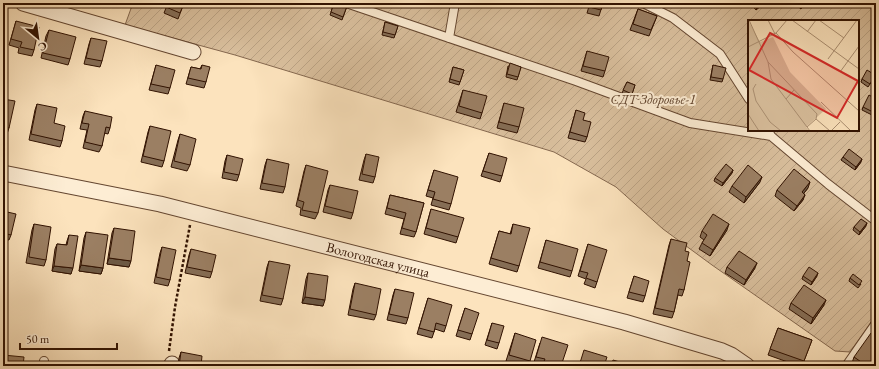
<svg xmlns="http://www.w3.org/2000/svg" width="879" height="369" viewBox="0 0 879 369" font-family="'EB Garamond',serif">
<style>
.garden{fill:url(#garden-furrows);stroke:#85684f;fill-rule:evenodd}
.lines{fill:none;stroke-linecap:round;stroke-linejoin:round}
.lane-casing{stroke:#644630;stroke-width:10}
.street-casing{stroke:#644630;stroke-width:17}
.path{stroke:#311201;stroke-width:2.5;stroke-dasharray:3 2;stroke-linecap:butt}
.lane{stroke:#fdedd4;stroke-width:8}
.street{stroke:#fdedd4;stroke-width:15}
.wall{fill:#856d55;stroke:#311201}
.shaded-wall{fill:#6c5945;stroke:#311201}
.building{fill:#9b7f63;stroke:#311201}
.labels{text-anchor:middle;dominant-baseline:central;stroke-width:4;stroke-linejoin:round;paint-order:stroke}
.park-label{font-size:14px;font-style:italic;fill:#634630;stroke:#fdedd4}
.street-label{font-size:14px;fill:#311201;stroke:#fdedd4}
.inset-road{fill:none;stroke:#ab8f72;stroke-width:1}
.view{fill:#d62828;fill-opacity:0.15;stroke:#d62828;stroke-width:2}
.inset-edge{fill:none;stroke:#311201;stroke-width:2}
</style>
<defs>
<pattern id="garden-furrows" width="10" height="10" patternUnits="userSpaceOnUse"><rect width="10" height="10" fill="#d9bf9d"/><path d="M-1 1l2-2M0 10L10 0M9 11l2-2" fill="none" stroke="#bba385"/></pattern>
</defs>
<rect width="100%" height="100%" fill="#fce3bd"/>
<filter id="stains"><feTurbulence type="fractalNoise" baseFrequency=".005" numOctaves="4"/><feColorMatrix values="0 0 0 0 .2 0 0 0 0 .09 0 0 0 0 .02 0 0 0 .5 -.17"/></filter>
<radialGradient id="worn" r=".72"><stop offset=".6" stop-color="#630" stop-opacity="0"/><stop offset="1" stop-color="#630" stop-opacity=".3"/></radialGradient>
<!-- garden -->
<path class="garden" d="M133,3H876V315L850,352L835,351L712,265L663,229L616,187L554,152L235,55L125,25ZM749,21H858V130H749Z"/>
<g class="lines">
<!-- lane casing -->
<g class="lane-casing">
<path id="lane" d="M346,3L576,81L690,123L771,136
M643,3L673,18L720,54L749,99
M449,38L455,3
M769,132L771,136L828,184L876,221
M44,366V361
M846,366L876,323"/>
</g>
<!-- street casing -->
<g class="street-casing">
<g id="street">
<path d="M23,3L193,52"/>
<path id="s1" d="M3,173L160,204L624,322L722,351L731,355L747,366"/>
<path d="M172,366V364"/>
</g>
</g>
<!-- path -->
<path class="path" d="M169,351L175,307L190,225"/>
<!-- lane -->
<use href="#lane" class="lane"/>
<!-- street -->
<use href="#street" class="street"/>
</g>
<!-- wall -->
<path class="wall" d="M168,3H184L178,19L164,13Z
M214,3H225L223,7Z
M304,3H312L311,5Z
M334,3L347,6L342,20L330,15Z
M590,3H603L599,16L587,13Z
M750,3H764L756,10Z
M794,3H806L801,9Z
M638,9L657,16L649,36L630,30Z
M16,21L34,50L32,56L18,53L19,48L9,45Z
M385,22L398,26L394,38L382,35Z
M49,30L70,59L68,65L41,58L46,36Z
M91,38L102,61L100,67L84,64L89,44Z
M587,51L605,71L603,77L581,71Z
M156,65L170,88L168,94L149,90Z
M202,65L206,82L204,88L186,84L191,67L200,69Z
M713,65L723,79L722,82L710,80Z
M508,66L521,67L517,80L506,77Z
M453,67L464,70L459,85L449,82Z
M875,75L874,78L868,87L861,82L862,79Z
M627,82L635,85L631,97L622,93Z
M463,90L482,113L480,119L456,112Z
M3,99L9,128L7,134L3,133Z
M876,99V108L872,115L862,110L863,107Z
M504,103L519,127L517,133L497,128Z
M37,104L54,123L62,141L60,147L29,140L35,110Z
M576,110L583,120L587,137L585,142L568,138Z
M85,111L110,128L108,134L104,133L102,146L99,152L83,148L87,130L80,129L83,116Z
M150,126L164,161L162,167L141,162L148,132Z
M180,134L190,165L187,171L171,167L178,140Z
M489,153L502,176L500,182L481,176Z
M366,154L375,177L373,183L359,180L364,160Z
M227,155L239,175L237,181L222,178L225,161Z
M843,157L861,162L855,170L841,160Z
M267,159L285,187L283,193L260,189L265,165Z
M306,165L318,213L315,219L300,215L301,208L296,206L304,171Z
M434,170L451,204L449,210L431,205L433,198L426,196Z
M733,170L732,173L722,186L714,181L715,178Z
M760,182L744,203L729,192L732,186Z
M330,185L353,213L351,219L323,212L328,190Z
M808,188L804,193L803,200L794,211L775,196L777,190Z
M390,195L424,203L416,232L414,237L400,234L404,219L385,214Z
M431,209L458,237L456,243L424,234Z
M3,211L11,235L9,240L3,239Z
M34,224L46,260L44,266L26,263L32,230Z
M513,224L519,266L517,272L489,264L499,231L510,234Z
M866,226L859,235L853,230L854,227Z
M114,228L129,267L107,264L112,233Z
M727,230L710,256L699,249L702,243L704,240L700,237L702,231Z
M86,232L103,268L101,274L79,271L84,238Z
M69,235L71,274L52,271L55,249L57,244L66,245L67,241Z
M671,239L685,251L687,261L684,290L682,296L678,295L674,312L672,318L653,314L669,245Z
M546,240L572,271L570,277L538,268Z
M588,244L597,282L595,288L584,284L586,279L578,276Z
M162,247L170,280L168,286L154,283L160,253Z
M191,249L212,272L210,278L185,273L189,255Z
M269,261L283,299L281,305L260,301L267,267Z
M727,267L755,268L744,285L725,273Z
M308,273L323,306L302,303L306,279Z
M634,276L645,296L643,302L627,298Z
M803,276H817L811,285L802,279Z
M850,278L861,284L858,288L849,281Z
M355,283L376,315L374,320L348,315L353,289Z
M395,289L408,318L406,324L387,320L393,295Z
M428,298L446,326L444,332L435,329L432,338L417,334Z
M791,303L824,305L811,324L789,309Z
M465,308L472,334L470,340L456,336Z
M492,323L499,343L497,349L485,345Z
M778,328L812,340L802,366H799L768,355Z
M515,333L530,361L528,366H523L506,361Z
M540,343L561,366H542V365L534,362Z
M181,352L201,366H178L179,358Z
M854,357L876,366H856L852,363Z"/>
<!-- shaded-wall -->
<path class="shaded-wall" d="M762,3H764L756,10L757,7Z
M862,159L861,162L855,170L856,167Z
M733,170L732,173L722,186L723,183Z
M762,177L760,182L744,203L746,197Z
M810,182L808,188L800,198L802,192Z
M805,195L803,200L794,211L797,206Z
M867,223L866,226L859,235L860,232Z
M729,224L727,230L710,256L713,250Z
M109,258L131,261L129,267L107,264Z
M757,263L755,268L744,285L746,280Z
M81,265L103,268L101,274L79,271Z
M54,266L73,268L71,274L52,271Z
M818,273L817,276L811,285L812,282Z
M305,297L325,300L323,306L302,303Z
M826,300L824,305L811,324L813,318Z"/>
<!-- building -->
<path class="building" d="M168,3H184L180,13L166,7Z
M334,3H338L347,6L343,17L331,12Z
M590,3H603L601,10L589,7Z
M754,3H762L757,7Z
M799,3H804L802,6Z
M638,9L657,16L651,30L633,24Z
M16,21L39,27L34,50L20,47L22,42L11,39Z
M385,22L398,26L395,35L383,32Z
M49,30L76,37L70,59L43,53Z
M91,38L107,41L102,61L86,58Z
M587,51L609,57L605,71L583,66Z
M510,63L521,67L518,77L507,74Z
M156,65L175,70L170,88L151,84Z
M202,65L210,67L206,82L188,78L191,67L201,69Z
M713,65L726,68L723,79L711,77Z
M453,67L464,70L460,82L450,79Z
M867,70L875,75L870,84L862,79Z
M627,82L635,85L632,94L623,90Z
M463,90L487,96L482,113L459,106Z
M869,95L876,99V107L873,112L863,107Z
M3,99L15,101L9,128L3,127Z
M504,103L524,108L519,127L499,122Z
M37,104L57,108L54,123L65,126L62,141L31,134Z
M576,110L585,113L583,120L591,122L587,137L570,132Z
M85,111L112,117L110,128L106,127L102,146L85,142L89,124L82,123Z
M150,126L171,131L164,161L143,156Z
M180,134L196,139L190,165L174,161Z
M849,149L862,159L856,167L843,157Z
M489,153L507,158L502,176L483,171Z
M366,154L379,157L375,177L362,174Z
M227,155L243,159L239,175L224,172Z
M267,159L289,164L285,187L262,183Z
M726,164L733,170L723,183L715,178Z
M306,165L328,171L318,213L302,210L304,202L298,200Z
M748,165L762,177L746,197L732,186Z
M794,169L810,182L802,192L805,195L797,206L777,190Z
M434,170L458,177L451,204L433,199L435,192L428,190Z
M330,185L358,191L353,213L325,206Z
M390,195L424,203L416,232L402,228L406,213L387,208Z
M431,209L464,218L458,237L426,228Z
M3,211L16,214L11,235L3,233Z
M713,214L729,224L713,250L702,243L707,235L702,231Z
M861,219L867,223L860,232L854,227Z
M34,224L51,227L46,260L29,257Z
M513,224L530,228L519,266L491,258L499,231L511,234Z
M114,228L135,231L131,261L109,258Z
M86,232L108,235L103,268L81,265Z
M69,235L78,236L73,268L54,266L57,244L67,245Z
M671,239L687,243L685,251L689,252L687,261L690,262L684,290L679,289L674,312L655,308Z
M546,240L578,249L572,271L540,262Z
M588,244L607,250L597,282L586,278L588,273L580,271Z
M162,247L176,250L170,280L156,277Z
M191,249L216,255L212,272L187,267Z
M739,251L757,263L746,280L727,267Z
M269,261L290,265L283,299L262,295Z
M809,267L818,273L812,282L803,276Z
M308,273L328,276L325,300L305,297Z
M853,274L862,281L859,285L850,278Z
M634,276L649,281L645,296L629,292Z
M355,283L381,289L376,315L350,309Z
M804,285L826,300L813,318L791,303Z
M395,289L414,293L408,318L389,314Z
M428,298L452,305L446,326L436,323L434,332L419,328Z
M465,308L479,313L472,334L458,330Z
M492,323L504,326L499,343L487,340Z
M778,328L812,340L804,361L770,349Z
M515,333L536,340L530,361L509,355Z
M871,333L876,337V366H867L854,357Z
M542,337L568,345L561,366H542L545,359L536,357Z
M584,350L607,357L604,366H579Z
M181,352L202,356L201,366H179Z
M3,355L24,357L23,366H3Z
M613,360L633,366H611Z
M136,363L159,365V366H136Z
M54,364L69,366H54Z"/>
<g class="labels">
<!-- park labels -->
<g class="park-label">
<text x="653" y="99">СДТ Здоровье-1</text>
</g>
<!-- street labels -->
<g class="street-label">
<text stroke="none"><textPath href="#s1" startOffset="385">Вологодская улица</textPath></text>
</g>
</g>
<!-- overview -->
<g transform="translate(748 20)">
<rect width="111" height="111" fill="#fce3bd"/>
<path d="M0,0L12,22L25,17L42,52L78,89L58,107L61,111H0Z" fill="#d9bf9d"/>
<path class="inset-road" d="M1,0L20,42L23,59L62,111M20,0L27,14M44,0L111,49M71,0L96,18M59,12L68,0M28,13L45,32L111,91M0,27L28,13L39,0M80,39L109,0M20,42L69,94L68,99L59,107M92,52L111,26M8,64L5,69L8,81L22,102L33,111M38,79L46,70M73,82L103,111M0,94L11,111M68,99L82,111M83,111L92,102"/>
<path class="view" d="M22,13L110,61L89,98L1,50Z"/>
<rect width="111" height="111" class="inset-edge"/>
</g>
<!-- margin -->
<rect width="879" height="369" fill="none" stroke="#fce3bd" stroke-width="16"/>
<rect x="4" y="4" width="871" height="361" fill="none" stroke="#311201" stroke-width="2"/>
<rect x="8" y="8" width="863" height="353" fill="none" stroke="#311201"/>
<!-- north arrow -->
<g transform="translate(38 38) rotate(151)" stroke="#fdedd4" stroke-width="3" paint-order="stroke">
<path d="M0-3L7 15L0 10L-7 15Z" fill="#311201"/>
<text y="-6" font-size="11" font-weight="bold" text-anchor="middle" fill="#311201">С</text>
</g>
<!-- scale -->
<path d="M20 343v6h97v-6" fill="none" stroke="#311201" stroke-width="2"/>
<text x="26" y="343" font-size="12" fill="#311201" stroke="#fdedd4" stroke-width="3" paint-order="stroke">50 m</text>
<rect width="100%" height="100%" filter="url(#stains)"/>
<rect width="100%" height="100%" fill="url(#worn)"/>
</svg>
